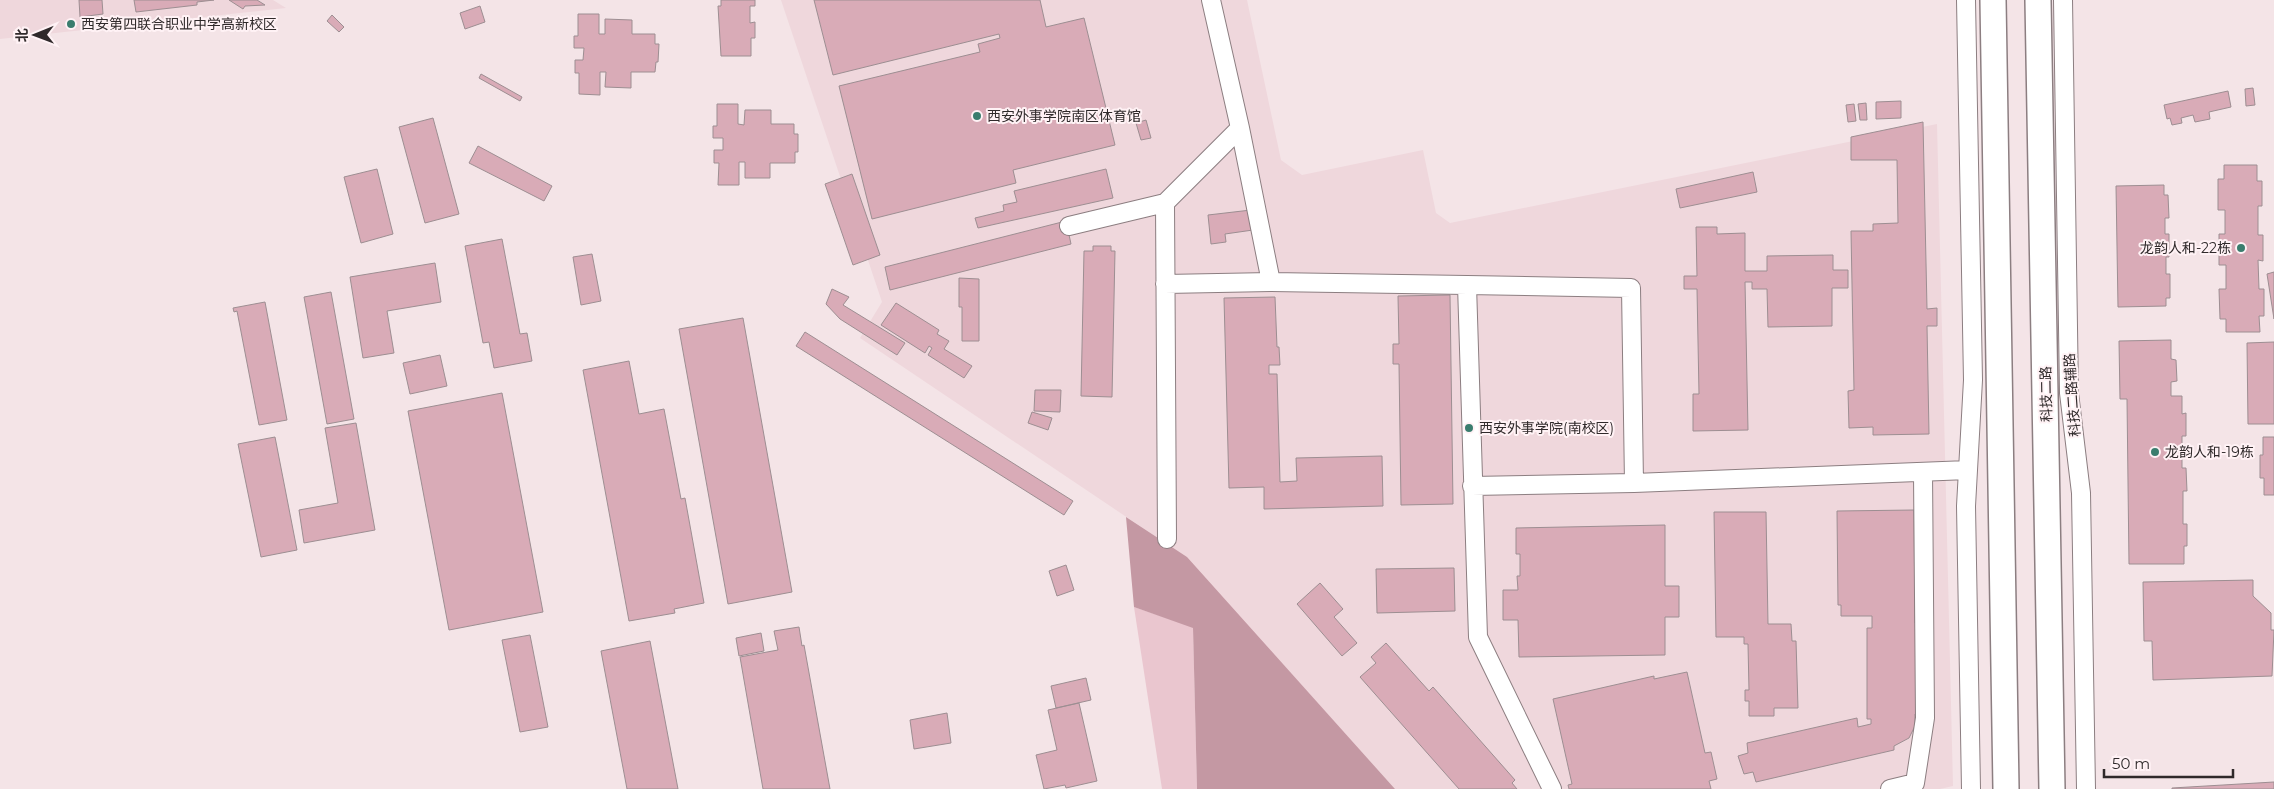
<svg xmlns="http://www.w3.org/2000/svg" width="2274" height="789" viewBox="0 0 2274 789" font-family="Montserrat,'Noto Sans SC',sans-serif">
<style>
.built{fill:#efd7dc}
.green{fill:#eac6cf}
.forest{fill:#c498a3}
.building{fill:#d9abb7;stroke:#9d8e92}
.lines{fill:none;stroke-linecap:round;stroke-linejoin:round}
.minor-casing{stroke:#8c7e81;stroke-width:20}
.secondary-casing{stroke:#8c7e81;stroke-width:28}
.minor{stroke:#fff;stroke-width:18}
.secondary{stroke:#fff;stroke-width:25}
.poi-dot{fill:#3a7d6e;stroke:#fff2f5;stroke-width:2}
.labels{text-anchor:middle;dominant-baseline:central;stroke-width:4;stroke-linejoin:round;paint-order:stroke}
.poi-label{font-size:14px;fill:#2f292a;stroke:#fff2f5;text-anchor:start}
.street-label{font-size:14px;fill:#2f292a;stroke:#fff2f5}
</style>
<rect width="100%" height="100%" fill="#f4e4e7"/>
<!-- built -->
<path class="built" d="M0,0H273L286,8L0,39Z
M781,0H1247L1281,160L1302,175L1423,150L1436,213L1450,223L1937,124L1953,786L1940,789H1395L1186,557L860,338L882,302Z"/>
<!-- green -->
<path class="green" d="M1134,607L1193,627L1197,789H1162Z"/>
<!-- forest -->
<path class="forest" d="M1126,517L1187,557L1395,789H1197L1193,628L1134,607Z"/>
<!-- building -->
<path class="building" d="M79,0H102L103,14L80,17Z
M134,0H214L197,2V5L136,12Z
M229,0H257L265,5L245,6L243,9Z
M721,0H755V6H750V23L755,22V38H751V56H721L718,6H721Z
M814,0H1040L1046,27L1084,18L1115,145L1013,170L1016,183L872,219L839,86L980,52L978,44L1000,38L999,34L833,75Z
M480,6L485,22L465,29L460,13Z
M578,14H599V34H605V19L632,20V34H655V44H659L658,62H656L655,72H631V88L605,87L606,72H600V95L579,94V73H575V60H583L584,48H574V36H578Z
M332,15L344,27L339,32L327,21Z
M481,74L522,97L520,101L479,78Z
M2253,88L2255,105L2246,106L2245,89Z
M2228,91L2231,107L2209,112L2210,119L2195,122L2193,115L2181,118L2182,123L2172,125L2170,118L2167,119L2164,105Z
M1901,101V118L1876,119V102Z
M1866,103L1867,120H1860L1858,104Z
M717,104H738V124L744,125L745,110H771V124H794V134H798V152H795V163H770V178H745V162H739V185H718L719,163H714V150H723V138H713V126H717Z
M1854,104L1856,121L1848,122L1846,105Z
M433,118L459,214L425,223L399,127Z
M1146,120L1151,138L1141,140L1136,123Z
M1923,122L1927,309L1937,308V326H1927L1929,434L1873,435V427L1849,428L1848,391L1854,390L1851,231H1873V224L1898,223L1897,160H1851V137Z
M478,146L552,186L544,201L469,163Z
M2224,165H2257V181H2262V206H2258V235H2263V261L2258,260L2259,289H2264V316H2259L2260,332H2226V319H2220L2219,289H2226V265H2219V234H2225V210H2218V179H2224Z
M377,169L393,234L361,243L344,177Z
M1106,169L1113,198L978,228L975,218L1004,211L1003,205L1017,202L1014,191Z
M1753,172L1757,192L1680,208L1676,189Z
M852,174L880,255L853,265L825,184Z
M2164,185V195H2168L2169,218H2165V234H2169V257H2166V274H2170V298H2166V306L2118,307L2116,186Z
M1251,210L1253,230L1225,234L1226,242L1211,244L1208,215Z
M1066,221L1071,244L890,290L885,267Z
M1696,227H1717V234L1745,233V271H1767V256L1833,255V270H1848V288H1832V326L1768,327L1767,289H1752V282H1745L1748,430L1693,431V394H1699L1697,289H1684V276H1697Z
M502,239L520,334L527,333L532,361L494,368L489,342L483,343L465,246Z
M1093,246H1111V251H1115L1112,397L1081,396L1084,251H1093Z
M592,254L601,301L581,305L573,257Z
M435,263L441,302L387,311L394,353L363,358L350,277Z
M2274,272V319L2267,274Z
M959,278L979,279V341H962V307H959Z
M832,289L849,297L843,305L905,343L897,355L840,319L826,304Z
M331,292L354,419L327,424L304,297Z
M1450,295L1453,504L1401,505L1399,364H1393V344H1399L1398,296Z
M1275,297L1277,347H1279L1280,365H1269V374H1277L1280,482L1297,481L1296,458L1382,456L1383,506L1264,509V487L1229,488L1224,298Z
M265,302L287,420L259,425L237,311L234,312L233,308Z
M896,303L939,330L937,334L949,341L944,349L972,366L964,378L928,355L932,348L929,346L925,353L881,325Z
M743,318L792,592L728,604L679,329Z
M805,332L1073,501L1064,515L796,346Z
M2171,340V359L2176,360L2177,381L2171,382V396H2182V414L2186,413V436H2182V468H2186L2187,491H2183V524H2187V546H2184V564H2129L2127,399H2120L2119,341Z
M2274,342V424H2248L2247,343Z
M440,355L447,386L410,394L403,363Z
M629,361L639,414L664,409L681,499L685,498L704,603L674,609L675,613L629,621L583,370Z
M1035,390H1061L1060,412L1034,411Z
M502,393L543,612L449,630L408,411Z
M1032,412L1052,418L1048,430L1028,423Z
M356,423L375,530L304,543L299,510L338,503L325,428Z
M275,437L297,550L261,557L238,444Z
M2263,437H2274V495H2264V478H2260V455H2263Z
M1914,510L1915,623H1920V714H1915V726L1909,738L1894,746V750L1756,782L1753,772L1744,774L1738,756L1748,753L1747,743L1857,718L1858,727L1871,724V719H1867V628H1872V616H1841V605H1838L1837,511Z
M1714,512H1766L1768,624H1791L1792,641H1796L1798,708H1774V716H1749V701H1745V690H1749L1748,644H1744V637H1716Z
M1665,525V586H1679V617H1665V655L1519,657L1518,620H1503V590H1518L1517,576H1520V554H1516V528Z
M1066,565L1074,590L1057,596L1049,571Z
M1454,568L1455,611L1377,613L1376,569Z
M2253,580V596L2271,613V630H2274L2272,676L2153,680L2152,641H2144L2143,582Z
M1320,583L1343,609L1334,617L1357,643L1342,656L1297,604Z
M799,627L802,646L804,645L830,789H763L740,657L778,650L774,631Z
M761,633L764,651L739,656L736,638Z
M530,635L548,727L520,732L502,640Z
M650,641L678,789H627L601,651Z
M1386,643L1429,691L1433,687L1515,780L1512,783L1517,789H1459L1360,677L1376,663L1371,657Z
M1687,672L1705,753L1711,752L1717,779L1709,781L1711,789H1569L1568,785L1572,784L1553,699L1654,676V679Z
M1086,678L1091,700L1056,708L1051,686Z
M1079,703L1097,781L1066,788L1065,785L1044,789L1036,755L1057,750L1048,710Z
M947,713L951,743L914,749L910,720Z
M2274,782V789H2172V788Z"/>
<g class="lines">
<!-- minor casing -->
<g class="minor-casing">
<path id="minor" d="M1211,0L1240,128L1271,282
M1966,0L1973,380L1966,506L1971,789
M2063,0L2069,393L2081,493L2086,789
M1165,203L1167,539
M1069,226L1165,203L1240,128
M1165,284L1271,282L1467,285L1478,637L1552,789
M1467,285L1631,288L1634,483
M1472,486L1634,483L1968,470
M1890,789L1915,783L1925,718L1923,472"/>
</g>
<!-- secondary casing -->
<g class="secondary-casing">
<path id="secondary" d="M1993,0L2006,789
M2038,0L2052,789"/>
</g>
<!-- minor -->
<use href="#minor" class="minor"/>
<!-- secondary -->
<use href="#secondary" class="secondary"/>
</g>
<!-- markers -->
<g class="poi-dot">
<circle cx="71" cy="24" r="5"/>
<circle cx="977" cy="116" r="5"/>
<circle cx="2241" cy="248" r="5"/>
<circle cx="1469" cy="428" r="5"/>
<circle cx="2155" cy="452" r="5"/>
</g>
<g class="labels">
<!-- poi labels -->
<g class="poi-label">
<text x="81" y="24">西安第四联合职业中学高新校区</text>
<text x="987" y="116">西安外事学院南区体育馆</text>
<text x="2231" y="248" text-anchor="end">龙韵人和-22栋</text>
<text x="1479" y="428">西安外事学院(南校区)</text>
<text x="2165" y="452">龙韵人和-19栋</text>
</g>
<!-- street labels -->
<g class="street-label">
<text transform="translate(2046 394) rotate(-91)">科技二路</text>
<text transform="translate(2072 395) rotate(-94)">科技二路辅路</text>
</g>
</g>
<!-- north arrow -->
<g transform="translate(35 35) rotate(269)" stroke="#fff2f5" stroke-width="4" paint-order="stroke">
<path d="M0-4L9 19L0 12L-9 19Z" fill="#2f292a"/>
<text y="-8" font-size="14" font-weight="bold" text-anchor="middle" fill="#2f292a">北</text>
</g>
<!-- scale -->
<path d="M2104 769v8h129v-8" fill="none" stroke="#2f292a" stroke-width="2.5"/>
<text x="2112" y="769" font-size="15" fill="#2f292a" stroke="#fff2f5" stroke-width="4" paint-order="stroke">50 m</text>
</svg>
